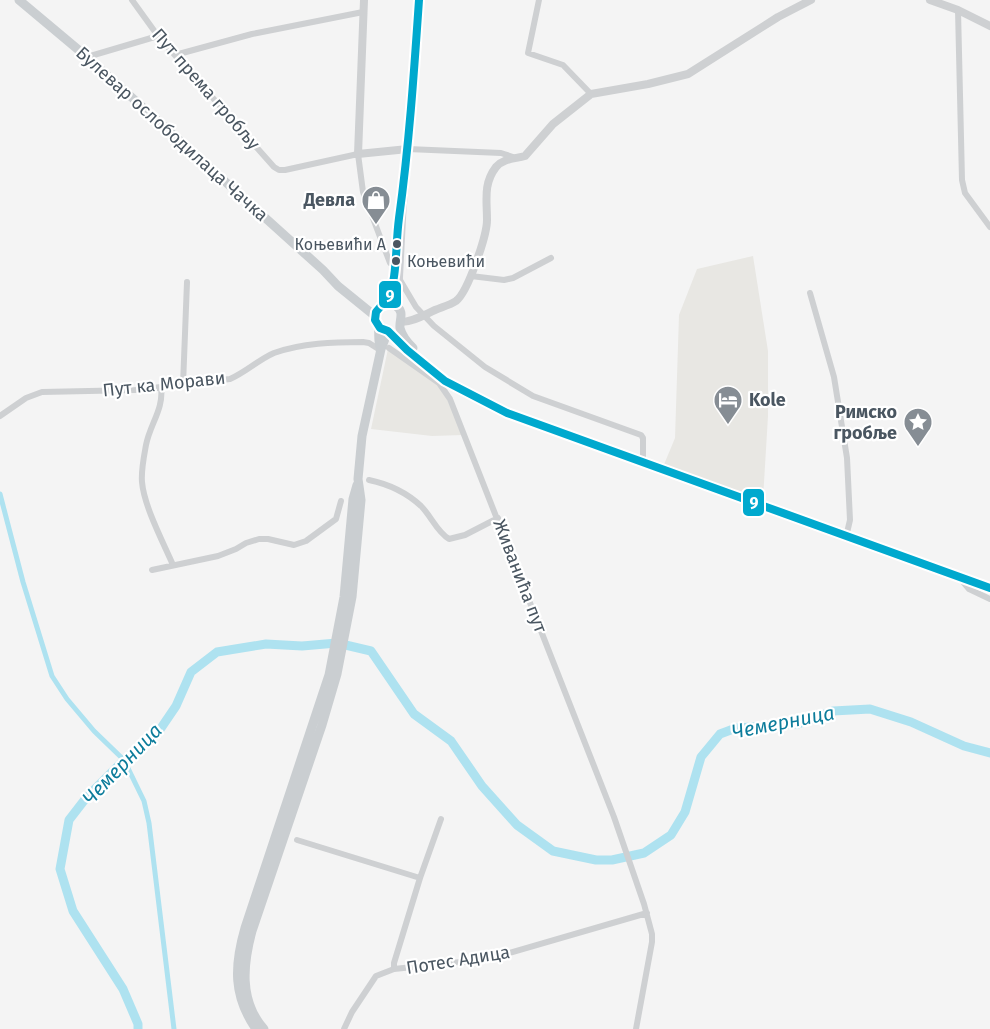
<svg xmlns="http://www.w3.org/2000/svg" width="990" height="1029" viewBox="0 0 990 1029" font-family="'Fira Sans',sans-serif">
<style>
.commercial{fill:#e8e7e3}
.lines{fill:none;stroke-linecap:round;stroke-linejoin:round}
.canal{stroke:#aee2f0;stroke-width:5}
.river{stroke:#aee2f0;stroke-width:9}
.minor{stroke:#ced0d2;stroke-width:6}
.tertiary{stroke:#ced0d2;stroke-width:8}
.secondary{stroke:#ced0d4;stroke-width:9}
.primary{stroke:#caced1;stroke-width:9}
.bus-1-casing{stroke:#fff;stroke-width:12}
.bus-1{stroke:#00a9ce;stroke-width:8}
.bus-dot{fill:#4a5661;stroke:#fff;stroke-width:2}
.labels{text-anchor:middle;dominant-baseline:central;stroke-width:4.5;stroke-linejoin:round;paint-order:stroke}
.bus-label{font-size:16px;fill:#4a5661;stroke:#fff;text-anchor:end}
.street-label{font-size:18px;fill:#4a5661;stroke:#fff}
.poi-label{font-size:18px;font-weight:bold;fill:#4a5661;stroke:#fff;text-anchor:end}
.water-label{font-size:20px;font-style:italic;fill:#0c7c9b;stroke:#fff}
.line-badge{stroke:#fff;stroke-width:2}
.badge-label{font-size:16px;text-anchor:middle;font-weight:bold;fill:#fff}
</style>
<rect width="100%" height="100%" fill="#f4f4f4"/>
<!-- commercial -->
<path class="commercial" d="M753,256L768,351V416L763,499L663,467L675,438L679,315L697,269Z
M388,349L436,381L447,399L463,435L432,436L371,429Z"/>
<g class="lines">
<!-- canal -->
<path class="canal" d="M0,494L23,582L52,676L67,699L94,731L124,760L144,801L149,823L174,1029"/>
<!-- river -->
<path class="river" d="M138,1029V1024L123,989L73,911L60,869L69,820L86,798L124,760L157,734L176,706L191,672L217,652L266,644L302,646L337,643L371,651L414,714L451,741L482,786L517,825L553,851L596,860H612L644,853L671,835L685,812L701,757L720,734L736,728L798,724L833,711L870,709L911,722L964,746L990,753"/>
<!-- minor -->
<path class="minor" d="M132,0L158,36L274,167L279,170H285L358,154L363,192L390,263
M539,0L528,53L563,65L591,94
M958,10L962,180L965,193L990,227
M175,55L252,34L363,12
M87,57L158,36
M408,149L501,153L513,157
M471,276L504,280L513,278L551,258
M400,280L416,307L434,326L485,367L533,396L641,435L643,438V464
M810,293L834,377L847,458L850,520L846,537
M389,348L439,383L450,399L614,817L644,904L652,934V942L636,1029
M183,385L187,282
M161,387C164,409 150,424 146,445C144,456 141,470 142,482C144,506 163,542 173,565
M0,416L26,398L42,392L135,390L230,379C246,372 258,360 274,353C302,343 334,342 363,342L369,343L380,350
M369,480C388,484 407,493 421,506C431,516 437,532 449,539L465,535L498,518
M152,570L218,556L236,549L246,543L259,539H268L294,545L306,541L336,519L341,501
M959,577L969,589L990,599
M297,840L420,878
M394,969V963L420,878L441,819
M344,1029L352,1012L376,976L394,969L489,959L647,913"/>
<!-- tertiary -->
<path class="tertiary" d="M364,0L358,154L408,149
M930,0L958,10L990,26
M401,322C413,322 424,315 435,310C442,307 450,305 456,301C468,292 487,235 487,220C487,200 483,184 496,167C504,158 515,159 525,156L553,124L591,94L648,84L688,74L778,17L811,0"/>
<!-- secondary -->
<path class="secondary" d="M397,306L402,209L408,149L419,0"/>
<!-- primary -->
<path class="primary" d="M19,0L87,57L323,270L338,286L375,316
M388,331L407,350L445,381L507,413L990,588
M381,349C377,341 380,333 378,325C376,320 375,322 375,316C375,306 387,300 396,306C405,312 399,320 400,328C402,336 407,342 413,348
M256,1029C233,996 234,966 245,928L329,675L344,597L353,499L357,485
M264,1029C239,1001 243,964 252,931L322,725L337,674L352,597L361,500L358,479L362,436L381,349L388,331"/>
<!-- bus-1 casing -->
<g class="bus-1-casing">
<path id="bus-1" d="M419,0C414,73 409,146 399,218C395,248 398,276 387,304L381,306L376,312L375,320L380,328L388,331L407,350L445,381L507,413L990,588"/>
</g>
<!-- bus-1 -->
<use href="#bus-1" class="bus-1"/>
</g>
<!-- icons -->
<defs>
<g id="shop-pin" transform="scale(1.5)"><path d="M0 17L-7.5 6A9.5 9.5 0 1 1 7.5 6Z" fill="#868d94" stroke="#fff"/><path d="M-5-2.5h2.3a2.7 3.5 0 0 1 5.4 0H5L5.5 6h-11ZM-1.5-2.5h3a1.5 2.3 0 0 0-3 0Z" fill="#fff"/></g>
<g id="hotel-pin" transform="scale(1.5)"><path d="M0 17L-7.5 6A9.5 9.5 0 1 1 7.5 6Z" fill="#868d94" stroke="#fff"/><path d="M-6-4.5h1.5V1H6V5H4.5V3h-9V5H-6ZM-4 0a1.8 1.8 0 1 1 3.6 0ZM.5 0V-2.5h3Q6-2.5 6 0Z" fill="#fff"/></g>
<g id="sight-pin" transform="scale(1.5)"><path d="M0 17L-7.5 6A9.5 9.5 0 1 1 7.5 6Z" fill="#868d94" stroke="#fff"/><path d="M0-6L1.8-2.2L6-1.7L2.9 1.2L3.7 5.4L0 3.3L-3.7 5.4L-2.9 1.2L-6-1.7L-1.8-2.2Z" fill="#fff"/></g>
</defs>
<g fill-rule="evenodd">
<use href="#shop-pin" x="376" y="200"/>
<use href="#hotel-pin" x="728" y="400"/>
<use href="#sight-pin" x="918" y="422"/>
</g>
<!-- markers -->
<g class="bus-dot">
<circle cx="397" cy="244" r="5"/>
<circle cx="396" cy="261" r="5"/>
</g>
<g class="labels">
<!-- bus labels -->
<g class="bus-label">
<text x="386" y="244">Коњевићи А</text>
<text x="407" y="261" text-anchor="start">Коњевићи</text>
</g>
<!-- street labels -->
<g class="street-label">
<text transform="translate(206 89) rotate(49)">Пут према гробљу</text>
<text transform="translate(172 134) rotate(42)">Булевар ослободилаца Чачка</text>
<text transform="translate(164 384) rotate(-6)">Пут ка Морави</text>
<text transform="translate(520 576) rotate(69)">Живанића пут</text>
<text transform="translate(458 960) rotate(-9)">Потес Адица</text>
</g>
<!-- poi labels -->
<g class="poi-label">
<text x="355" y="200">Девла</text>
<text x="749" y="400" text-anchor="start">Kole</text>
<text x="897" y="412">Римско<tspan x="897" dy="21">гробље</tspan></text>
</g>
<!-- water labels -->
<g class="water-label">
<text transform="translate(783 722) rotate(-11)">Чемерница</text>
<text transform="translate(122 764) rotate(-46)">Чемерница</text>
</g>
</g>
<g class="line-badge">
<rect x="378" y="280" width="24" height="29" rx="6" fill="#00a9ce"/>
<rect x="742" y="488" width="23" height="29" rx="6" fill="#00a9ce"/>
</g>
<g class="badge-label">
<text x="390" y="301">9</text>
<text x="754" y="508">9</text>
</g>
</svg>
